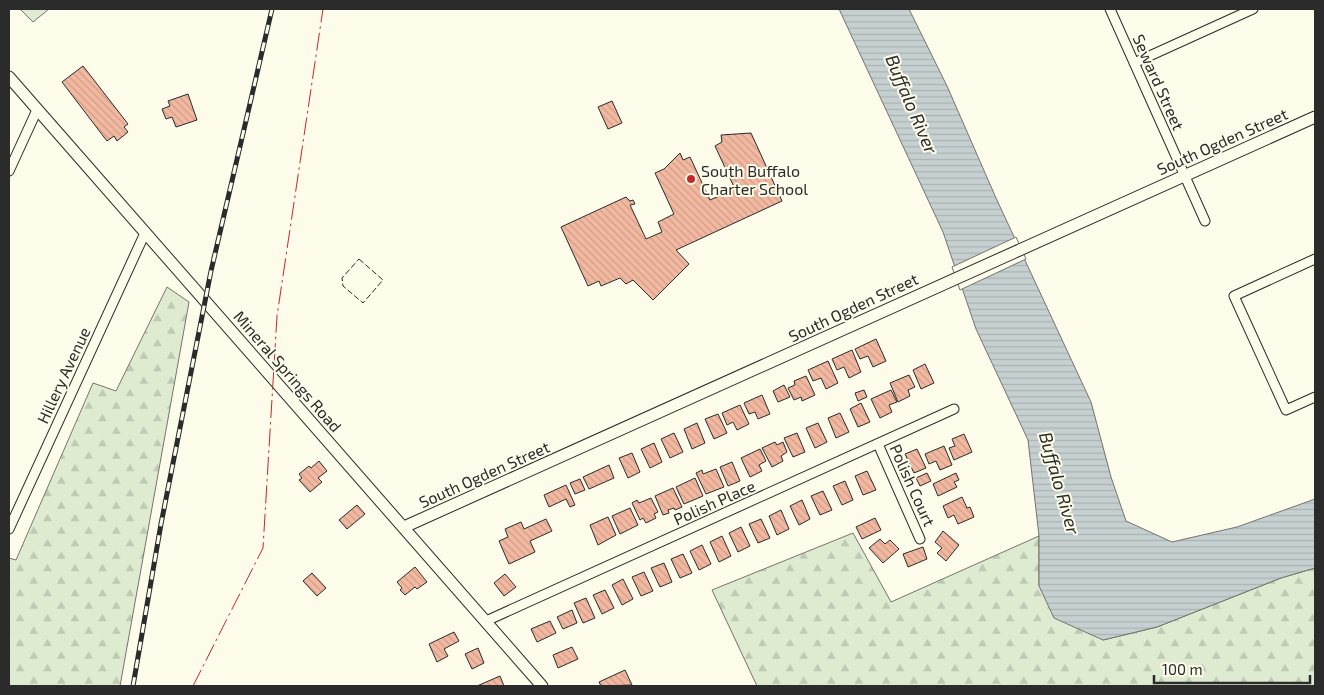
<svg xmlns="http://www.w3.org/2000/svg" width="1324" height="695" viewBox="0 0 1324 695" font-family="'Exo 2',sans-serif">
<style>
.forest{fill:url(#forest-firs);stroke:#74746e}
.park{fill:#deebd1;stroke:#74746e}
.water{fill:url(#water-rules);stroke:#74746e}
.pier{fill:#fdfbea;stroke:#74746e}
.building{fill:url(#building-back-hatch);stroke:#2b2b2b}
.lines{fill:none;stroke-linecap:round;stroke-linejoin:round}
.minor-casing{stroke:#2b2b2b;stroke-width:11}
.tertiary-casing{stroke:#2b2b2b;stroke-width:13}
.minor{stroke:#fdfbea;stroke-width:9}
.tertiary{stroke:#fdfbea;stroke-width:11}
.rail-casing{stroke:#2b2b2b;stroke-width:5}
.rail{stroke:#fdfbea;stroke-width:3;stroke-dasharray:9;stroke-linecap:butt}
.fence{stroke:#2b2b2b;stroke-width:1;stroke-dasharray:6 2.5;stroke-linecap:butt}
.power{stroke:#c62828;stroke-width:1;stroke-dasharray:18 4 2.5 4;stroke-linecap:butt}
.poi-dot{fill:#c62828;stroke:#fdfbea;stroke-width:2}
.labels{text-anchor:middle;dominant-baseline:central;stroke-width:4;stroke-linejoin:round;paint-order:stroke}
.street-label{font-size:16px;fill:#2b2b2b;stroke:#fdfbea}
.poi-label{font-size:16px;fill:#2b2b2b;stroke:#fdfbea;text-anchor:start}
.water-label{font-size:18px;font-style:italic;fill:#2b2b2b;stroke:#fdfbea}
</style>
<defs>
<pattern id="forest-firs" width="22" height="20" patternUnits="userSpaceOnUse" patternTransform="scale(1.25)"><rect width="22" height="20" fill="#deebd1"/><path d="M5 1l3.5 6h-7zM16 11l3.5 6h-7z" fill="#bfcab4"/></pattern>
<pattern id="water-rules" width="6" height="5" patternUnits="userSpaceOnUse" patternTransform="scale(1.25)"><rect width="6" height="5" fill="#c7d0d0"/><path d="M0 2.5h6" fill="none" stroke="#abb3b3"/></pattern>
<pattern id="building-back-hatch" width="6" height="6" patternUnits="userSpaceOnUse" patternTransform="scale(1.25)"><rect width="6" height="6" fill="#f2b8a0"/><path d="M-1 5l2 2M0 0l6 6M5-1l2 2" fill="none" stroke="#d09e8a"/></pattern>
</defs>
<rect width="100%" height="100%" fill="#fdfbea"/>
<!-- forest -->
<path class="forest" d="M167,287L189,302L120,686H9V558L16,560L93,383L116,391Z
M853,533L891,602L1039,536V586L1103,640L1157,627L1281,578L1315,568V686H757L712,590Z"/>
<!-- park -->
<path class="park" d="M20,9H49L33,22Z"/>
<!-- water -->
<path class="water" d="M839,9H909L947,86L996,198L1091,402L1111,477L1126,521L1172,542L1237,527L1315,499V568L1281,578L1157,627L1103,640L1054,618L1039,586V536L1028,440L976,329L943,232Z"/>
<!-- pier -->
<path class="pier" d="M1016,237L1026,259L960,290L952,267Z"/>
<!-- building -->
<path class="building" d="M83,66L128,124L124,127L128,132L117,141L114,136L107,141L62,82Z
M188,94L197,120L176,127L172,117L166,119L162,109L170,106L168,101Z
M612,101L622,123L608,129L598,107Z
M751,133L782,201L676,250L689,264L653,300L633,280L626,284L620,278L601,286L599,281L588,286L561,227L626,197L630,201L633,200L635,204L630,205L646,239L662,232L658,222L674,214L655,173L664,169L680,153L683,160L690,157L710,200L735,189L715,146L722,142L721,135Z
M876,339L886,361L873,367L868,356L860,359L855,349Z
M852,350L861,372L849,378L844,367L837,370L832,359Z
M828,361L838,383L826,389L821,378L813,381L808,370Z
M925,364L934,383L921,389L913,370Z
M909,375L915,387L908,390L910,396L898,402L890,383Z
M806,376L815,395L802,401L801,397L794,400L788,388L795,385L794,381Z
M784,385L790,397L778,402L773,391Z
M864,390L867,397L858,401L855,393Z
M891,390L897,402L889,405L892,412L880,418L871,399Z
M762,395L770,414L758,419L755,412L749,414L744,403Z
M861,403L870,422L858,427L850,409Z
M740,405L749,424L737,430L733,422L727,425L722,413Z
M840,413L849,432L836,438L828,418Z
M718,414L727,433L714,439L705,419Z
M697,423L705,443L692,449L684,429Z
M818,423L827,442L815,448L806,428Z
M674,433L683,452L670,458L661,439Z
M797,433L805,452L793,457L784,438Z
M964,434L972,452L954,460L949,448L955,446L952,439Z
M775,442L777,445L783,442L787,452L781,456L783,461L772,467L762,448Z
M654,443L662,462L650,468L641,449Z
M944,446L952,465L940,470L936,461L929,464L925,454Z
M760,449L766,461L759,465L762,471L750,477L741,458Z
M917,449L926,468L914,473L905,454Z
M632,453L640,472L628,478L619,458Z
M319,461L327,471L318,478L322,482L310,492L299,480L302,478L299,474L309,466L311,468Z
M732,462L740,481L728,486L720,467Z
M609,465L614,478L589,489L583,477Z
M716,469L724,487L706,494L696,473L702,470L703,474Z
M867,471L876,490L863,495L855,476Z
M927,473L931,481L920,486L916,478Z
M956,473L959,480L954,482L957,487L938,496L933,484Z
M695,478L703,496L684,504L676,487Z
M580,479L585,490L575,494L570,483Z
M845,481L853,500L842,505L833,486Z
M566,485L575,505L570,507L566,499L549,507L544,495Z
M673,488L682,507L675,510L674,508L668,510L669,513L663,515L655,496Z
M823,491L832,510L820,515L811,496Z
M962,497L967,508L970,507L974,517L958,524L954,515L948,518L943,506Z
M651,498L658,512L654,514L656,518L646,523L643,518L640,520L632,503L637,500L639,503Z
M802,500L810,519L799,525L790,506Z
M357,505L365,514L347,529L339,520Z
M630,508L638,525L620,534L612,516Z
M781,510L789,529L777,535L769,516Z
M608,517L616,535L598,545L590,525Z
M875,518L881,530L862,539L856,527Z
M546,519L552,531L530,541L535,552L509,564L499,541L508,537L505,529L521,522L524,529Z
M761,519L770,538L758,543L749,524Z
M741,527L750,546L738,552L729,533Z
M943,531L959,545L946,561L937,553L942,548L935,542Z
M722,536L731,556L719,562L710,542Z
M880,539L885,544L890,540L899,549L883,563L869,548Z
M702,545L711,564L699,570L690,551Z
M923,547L927,559L908,567L903,554Z
M683,554L692,573L680,578L671,559Z
M664,563L672,582L660,587L651,568Z
M415,567L427,582L417,589L415,587L405,595L400,590L402,588L397,582Z
M644,572L653,591L641,596L632,577Z
M312,573L326,588L317,596L303,581Z
M505,574L516,587L504,596L494,583Z
M623,579L633,599L622,605L612,585Z
M605,590L614,608L602,614L593,595Z
M586,598L595,618L583,623L574,603Z
M572,610L577,623L563,629L557,617Z
M550,621L556,633L537,642L531,629Z
M454,632L459,641L444,649L448,656L437,662L429,644Z
M572,647L578,659L558,668L553,655Z
M478,648L484,663L472,669L465,654Z
M625,670L632,685L601,686L599,682Z
M500,676L504,686H477Z"/>
<g class="lines">
<!-- minor casing -->
<g class="minor-casing">
<path id="minor" d="M1110,9L1205,221
M1134,63L1253,9
M9,171L37,110
M1315,259L1234,296L1286,410L1315,397
M878,444L920,539
M9,529L145,233
M486,621L954,409"/>
</g>
<!-- tertiary casing -->
<g class="tertiary-casing">
<path id="tertiary" d="M9,77L542,686
M404,527L1315,117"/>
</g>
<!-- minor -->
<use href="#minor" class="minor"/>
<!-- tertiary -->
<use href="#tertiary" class="tertiary"/>
<!-- rail casing -->
<g class="rail-casing">
<path id="rail" d="M133,686L161,524L211,271L272,9"/>
</g>
<!-- rail -->
<use href="#rail" class="rail"/>
<!-- fence -->
<path class="fence" d="M359,259L383,280L363,303L343,286L342,278Z"/>
<!-- power -->
<path class="power" d="M193,686L263,548L277,316L323,9"/>
</g>
<!-- markers -->
<circle class="poi-dot" cx="691" cy="179" r="5"/>
<g class="labels">
<!-- street labels -->
<g class="street-label">
<text transform="translate(1159 82) rotate(66)">Seward Street</text>
<text transform="translate(1222 141) rotate(-24)">South Ogden Street</text>
<text transform="translate(853 307) rotate(-25)">South Ogden Street</text>
<text transform="translate(288 371) rotate(49)">Mineral Springs Road</text>
<text transform="translate(63 375) rotate(-65)">Hillery Avenue</text>
<text transform="translate(484 474) rotate(-24)">South Ogden Street</text>
<text transform="translate(913 485) rotate(66)">Polish Court</text>
<text transform="translate(714 502) rotate(-24)">Polish Place</text>
</g>
<!-- poi labels -->
<g class="poi-label">
<text x="701" y="170">South Buffalo<tspan x="701" dy="18">Charter School</tspan></text>
</g>
<!-- water labels -->
<g class="water-label">
<text transform="translate(912 104) rotate(67)">Buffalo River</text>
<text transform="translate(1060 483) rotate(74)">Buffalo River</text>
</g>
</g>
<!-- border -->
<rect width="1324" height="695" fill="none" stroke="#2b2b2b" stroke-width="20"/>
<!-- scale -->
<path d="M1154 675v8h156v-8" fill="none" stroke="#2b2b2b" stroke-width="2.5"/>
<text x="1162" y="675" font-size="15" fill="#2b2b2b" stroke="#fdfbea" stroke-width="4" paint-order="stroke">100 m</text>
</svg>
